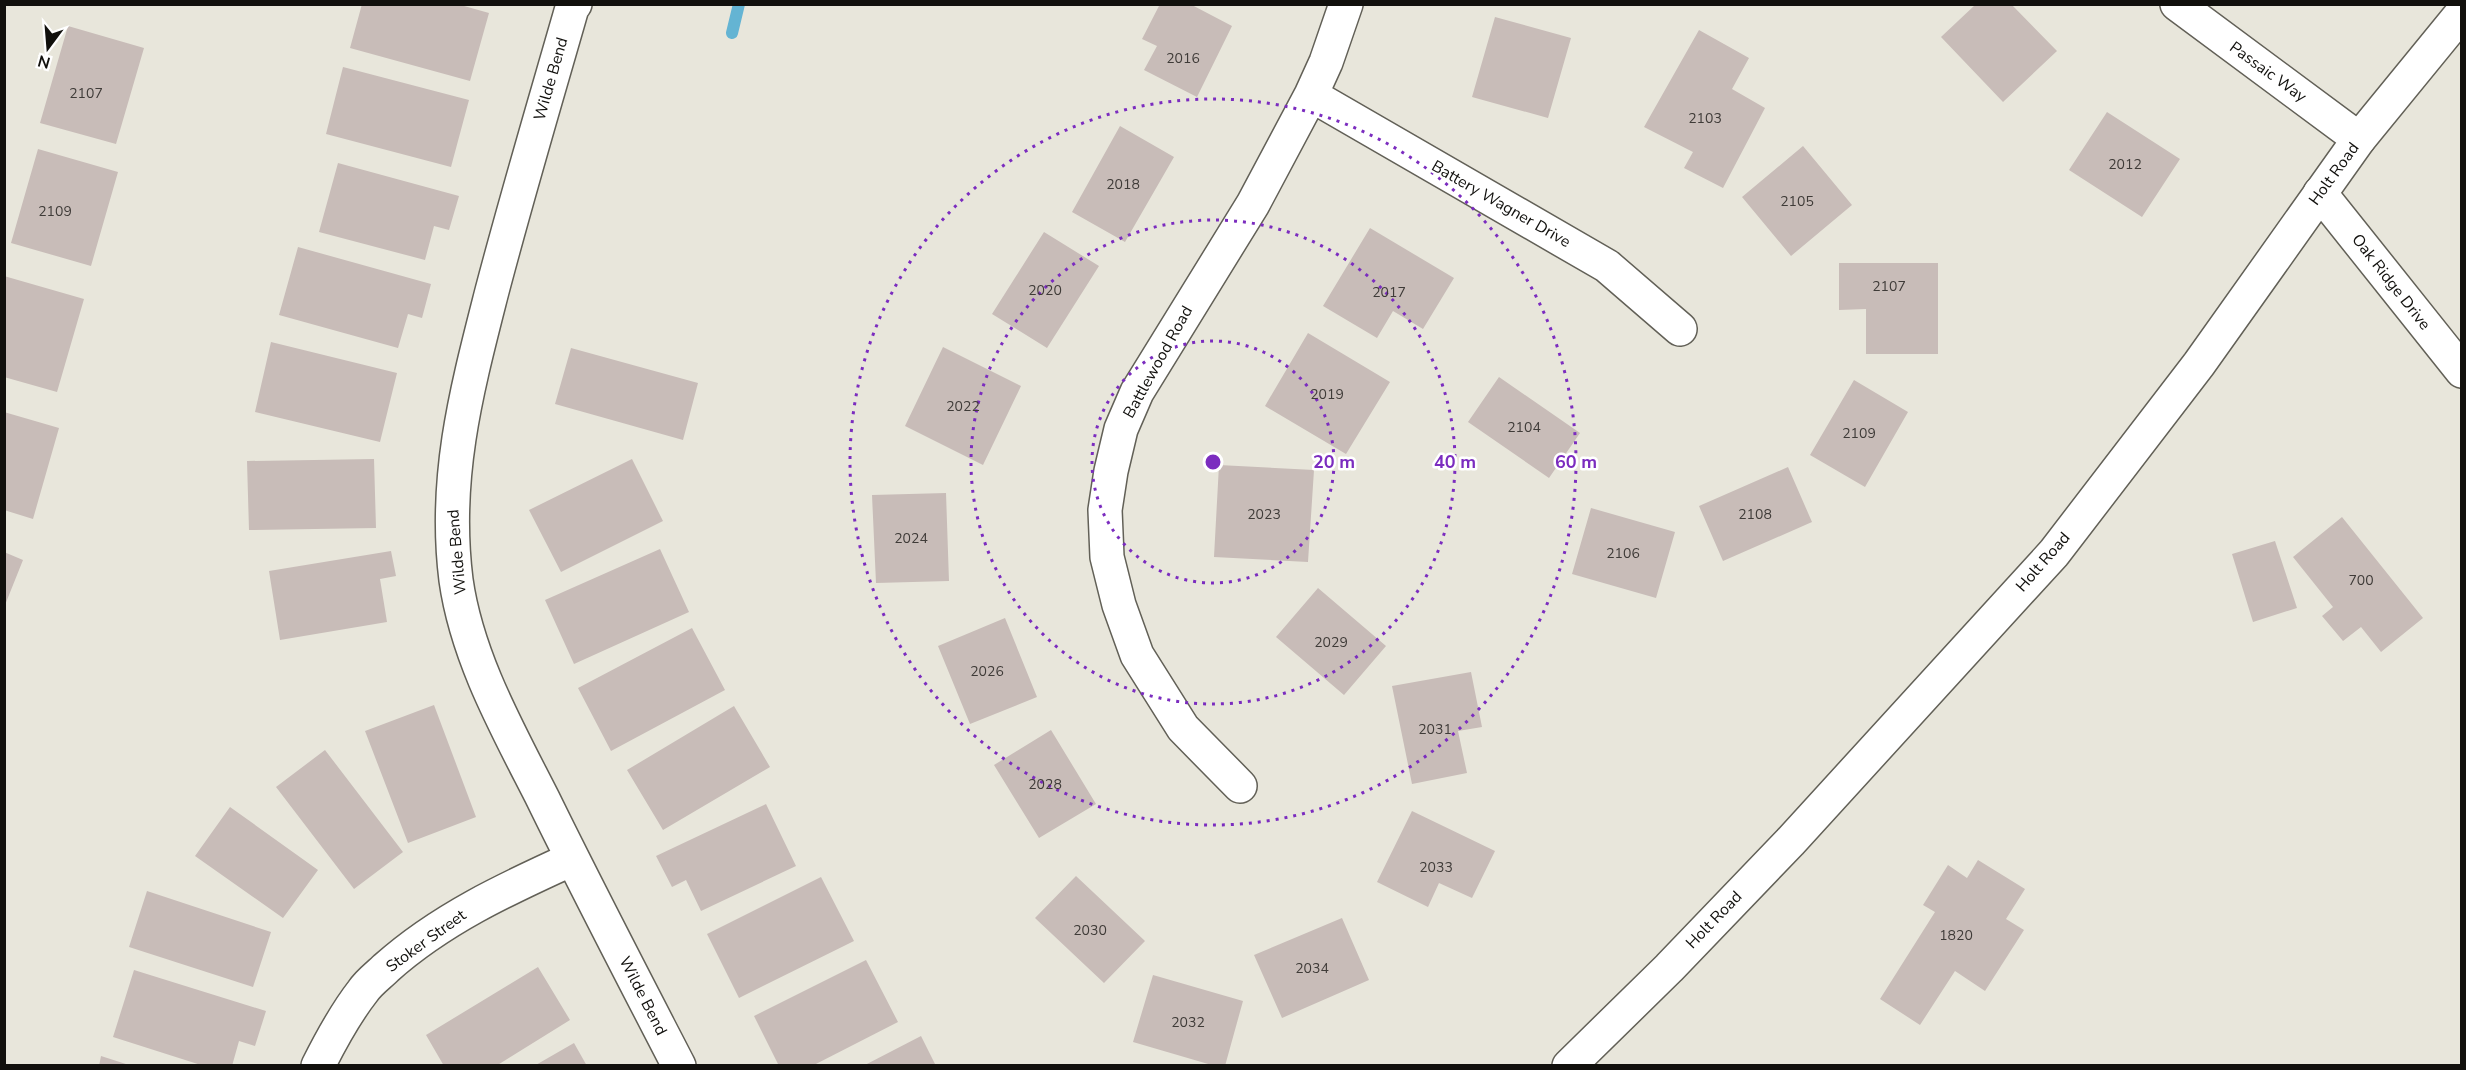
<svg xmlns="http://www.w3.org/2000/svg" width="2466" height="1070" viewBox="0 0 2466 1070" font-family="'Nunito Sans',sans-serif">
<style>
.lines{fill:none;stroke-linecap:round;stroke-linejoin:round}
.stream{stroke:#64b4d3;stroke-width:12}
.building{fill:#c8bcb8}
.minor-casing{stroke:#626057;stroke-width:36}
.tertiary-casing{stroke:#626057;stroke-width:36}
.minor{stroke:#fff;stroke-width:33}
.tertiary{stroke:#fff;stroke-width:33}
.ring{fill:none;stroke:#7b2cbf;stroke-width:3;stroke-dasharray:3 6}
.labels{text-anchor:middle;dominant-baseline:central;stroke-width:5;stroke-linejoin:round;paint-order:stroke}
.number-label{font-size:14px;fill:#3f3b38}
.street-label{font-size:16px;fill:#11100d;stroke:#fff}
.centre{fill:#7b2cbf;stroke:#fff;stroke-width:3}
.ring-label{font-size:18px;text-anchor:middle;font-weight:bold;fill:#7b2cbf;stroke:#fff;stroke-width:5;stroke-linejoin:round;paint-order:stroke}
</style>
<rect width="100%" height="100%" fill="#e8e6db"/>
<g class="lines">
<!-- stream -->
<path class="stream" d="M732,33L739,4"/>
</g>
<!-- building -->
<path class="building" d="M362,4H457L489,13L470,81L350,48Z
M1160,4H1190L1232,26L1197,97L1144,70L1157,46L1142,39Z
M1975,5H2012L2057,51L2003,102L1941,37Z
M1495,17L1571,38L1548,118L1472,97Z
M68,26L144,48L116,144L40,123Z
M1699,30L1749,58L1732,89L1765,108L1723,188L1684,168L1693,152L1644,127Z
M343,67L469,100L451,167L326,134Z
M2107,112L2180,159L2142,217L2069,170Z
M1120,126L1174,157L1125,242L1072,212Z
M1803,146L1852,205L1791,256L1742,197Z
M38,149L118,172L91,266L11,243Z
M338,163L459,196L449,230L434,226L425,260L319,232Z
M1370,228L1454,278L1423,329L1393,311L1377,338L1323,306Z
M1044,232L1099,266L1047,348L992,314Z
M298,247L431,284L422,318L408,314L398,348L279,315Z
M1839,263H1938V354H1866V309L1839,310Z
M4,276L84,299L57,392L4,377Z
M1308,333L1390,382L1346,454L1265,406Z
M271,342L397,373L380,442L255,412Z
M943,347L1021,386L983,465L905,426Z
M571,348L698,383L683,440L555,404Z
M1499,377L1580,433L1549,478L1468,422Z
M1854,380L1908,412L1865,487L1810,455Z
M4,412L59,428L33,519L4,510Z
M374,459L376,528L249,530L247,461Z
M632,459L663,521L561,572L529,510Z
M1219,465L1314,470L1308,562L1214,557Z
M1788,467L1812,522L1723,561L1699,506Z
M946,493L949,581L876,583L872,495Z
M1591,508L1675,532L1656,598L1572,574Z
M2342,517L2423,618L2381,652L2361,627L2343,641L2322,616L2333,607L2293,557Z
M2275,541L2297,608L2253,622L2232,554Z
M660,549L689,612L574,664L545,600Z
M391,551L396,576L380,579L387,622L280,640L269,571Z
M4,552L23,560L5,605H4Z
M1318,588L1386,646L1344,695L1276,637Z
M1005,618L1037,697L970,724L938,646Z
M692,628L725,690L611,751L578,688Z
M1471,672L1482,727L1458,731L1467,773L1412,784L1392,686Z
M434,705L476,817L408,843L365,731Z
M734,706L770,767L663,830L627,770Z
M1051,730L1096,804L1039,838L994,765Z
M325,750L403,852L354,889L276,787Z
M766,804L796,866L701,911L686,880L672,887L656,856Z
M230,807L318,870L283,918L195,856Z
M1412,811L1495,851L1472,898L1439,883L1428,907L1377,882Z
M1978,860L2025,889L2006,919L2024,930L1985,991L1955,971L1920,1025L1880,999L1935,912L1923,905L1948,865L1967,878Z
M1076,876L1145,941L1104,983L1035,918Z
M821,877L854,941L739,998L707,934Z
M147,891L271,932L253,987L129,947Z
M1342,918L1369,980L1282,1018L1254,955Z
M866,960L898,1022L812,1066H779L754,1016Z
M538,967L570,1020L496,1066H444L426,1035Z
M134,970L266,1011L255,1046L239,1041L232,1066H204L113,1037Z
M1153,975L1243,1001L1225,1066H1215L1133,1042Z
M921,1036L936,1066H863Z
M574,1043L587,1066H534Z
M101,1056L129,1065V1066H99Z"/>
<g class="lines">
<!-- minor casing -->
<g class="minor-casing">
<path id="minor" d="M575,4L572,8C545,102 517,196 492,291C467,389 443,477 456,580C467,658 508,730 543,799C587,889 633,977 679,1066
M2177,4L2359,139
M1311,95L1607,266L1680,329
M2320,193L2462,371
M1240,786L1183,728L1137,655L1119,605L1107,557L1105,510L1111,471L1121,429L1137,392L1253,204L1311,95L1326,62L1346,4
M318,1066C331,1040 345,1014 363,991C369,982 379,975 386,968C441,919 506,889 572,859"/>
</g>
<!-- tertiary casing -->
<g class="tertiary-casing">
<path id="tertiary" d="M1569,1066L1669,968L1790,842L2054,553L2199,364L2359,139L2462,13"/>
</g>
<!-- minor -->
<use href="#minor" class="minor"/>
<!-- tertiary -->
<use href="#tertiary" class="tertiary"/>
</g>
<!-- distance rings -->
<g class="ring">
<circle cx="1213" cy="462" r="121"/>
<circle cx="1213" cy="462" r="242"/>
<circle cx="1213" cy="462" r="363"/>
</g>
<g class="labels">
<!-- number labels -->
<g class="number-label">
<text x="1183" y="58">2016</text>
<text x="86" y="93">2107</text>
<text x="1705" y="118">2103</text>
<text x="2125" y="164">2012</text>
<text x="1123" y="184">2018</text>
<text x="1797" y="201">2105</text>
<text x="55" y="211">2109</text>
<text x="1889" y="286">2107</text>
<text x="1045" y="290">2020</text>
<text x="1389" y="292">2017</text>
<text x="1327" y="394">2019</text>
<text x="963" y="406">2022</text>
<text x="1524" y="427">2104</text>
<text x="1859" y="433">2109</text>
<text x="1264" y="514">2023</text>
<text x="1755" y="514">2108</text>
<text x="911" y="538">2024</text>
<text x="1623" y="553">2106</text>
<text x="2361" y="580">700</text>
<text x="1331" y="642">2029</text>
<text x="987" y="671">2026</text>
<text x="1435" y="729">2031</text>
<text x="1045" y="784">2028</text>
<text x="1436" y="867">2033</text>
<text x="1090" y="930">2030</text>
<text x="1956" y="935">1820</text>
<text x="1312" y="968">2034</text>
<text x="1188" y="1022">2032</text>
</g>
<!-- street labels -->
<g class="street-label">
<text transform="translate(2268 72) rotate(36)">Passaic Way</text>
<text transform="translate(551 79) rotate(-74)">Wilde Bend</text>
<text transform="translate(2334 174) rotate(-54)">Holt Road</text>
<text transform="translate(1501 204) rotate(30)">Battery Wagner Drive</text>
<text transform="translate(2391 282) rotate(52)">Oak Ridge Drive</text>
<text transform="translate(1158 362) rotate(-61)">Battlewood Road</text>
<text transform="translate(457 552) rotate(-95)">Wilde Bend</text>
<text transform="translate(2043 562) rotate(-49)">Holt Road</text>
<text transform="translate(1714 920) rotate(-46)">Holt Road</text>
<text transform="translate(426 941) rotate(-36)">Stoker Street</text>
<text transform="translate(643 996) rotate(63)">Wilde Bend</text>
</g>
</g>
<circle cx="1213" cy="462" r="9" class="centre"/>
<g class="ring-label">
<text x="1334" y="468">20 m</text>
<text x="1455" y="468">40 m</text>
<text x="1576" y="468">60 m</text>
</g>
<!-- border -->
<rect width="2466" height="1070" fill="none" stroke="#11100d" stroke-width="12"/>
<!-- north arrow -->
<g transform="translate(48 48) rotate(196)" stroke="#ffffff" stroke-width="4.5" paint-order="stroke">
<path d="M0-4.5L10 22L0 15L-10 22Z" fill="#11100d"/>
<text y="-9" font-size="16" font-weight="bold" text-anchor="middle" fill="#11100d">N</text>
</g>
</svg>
